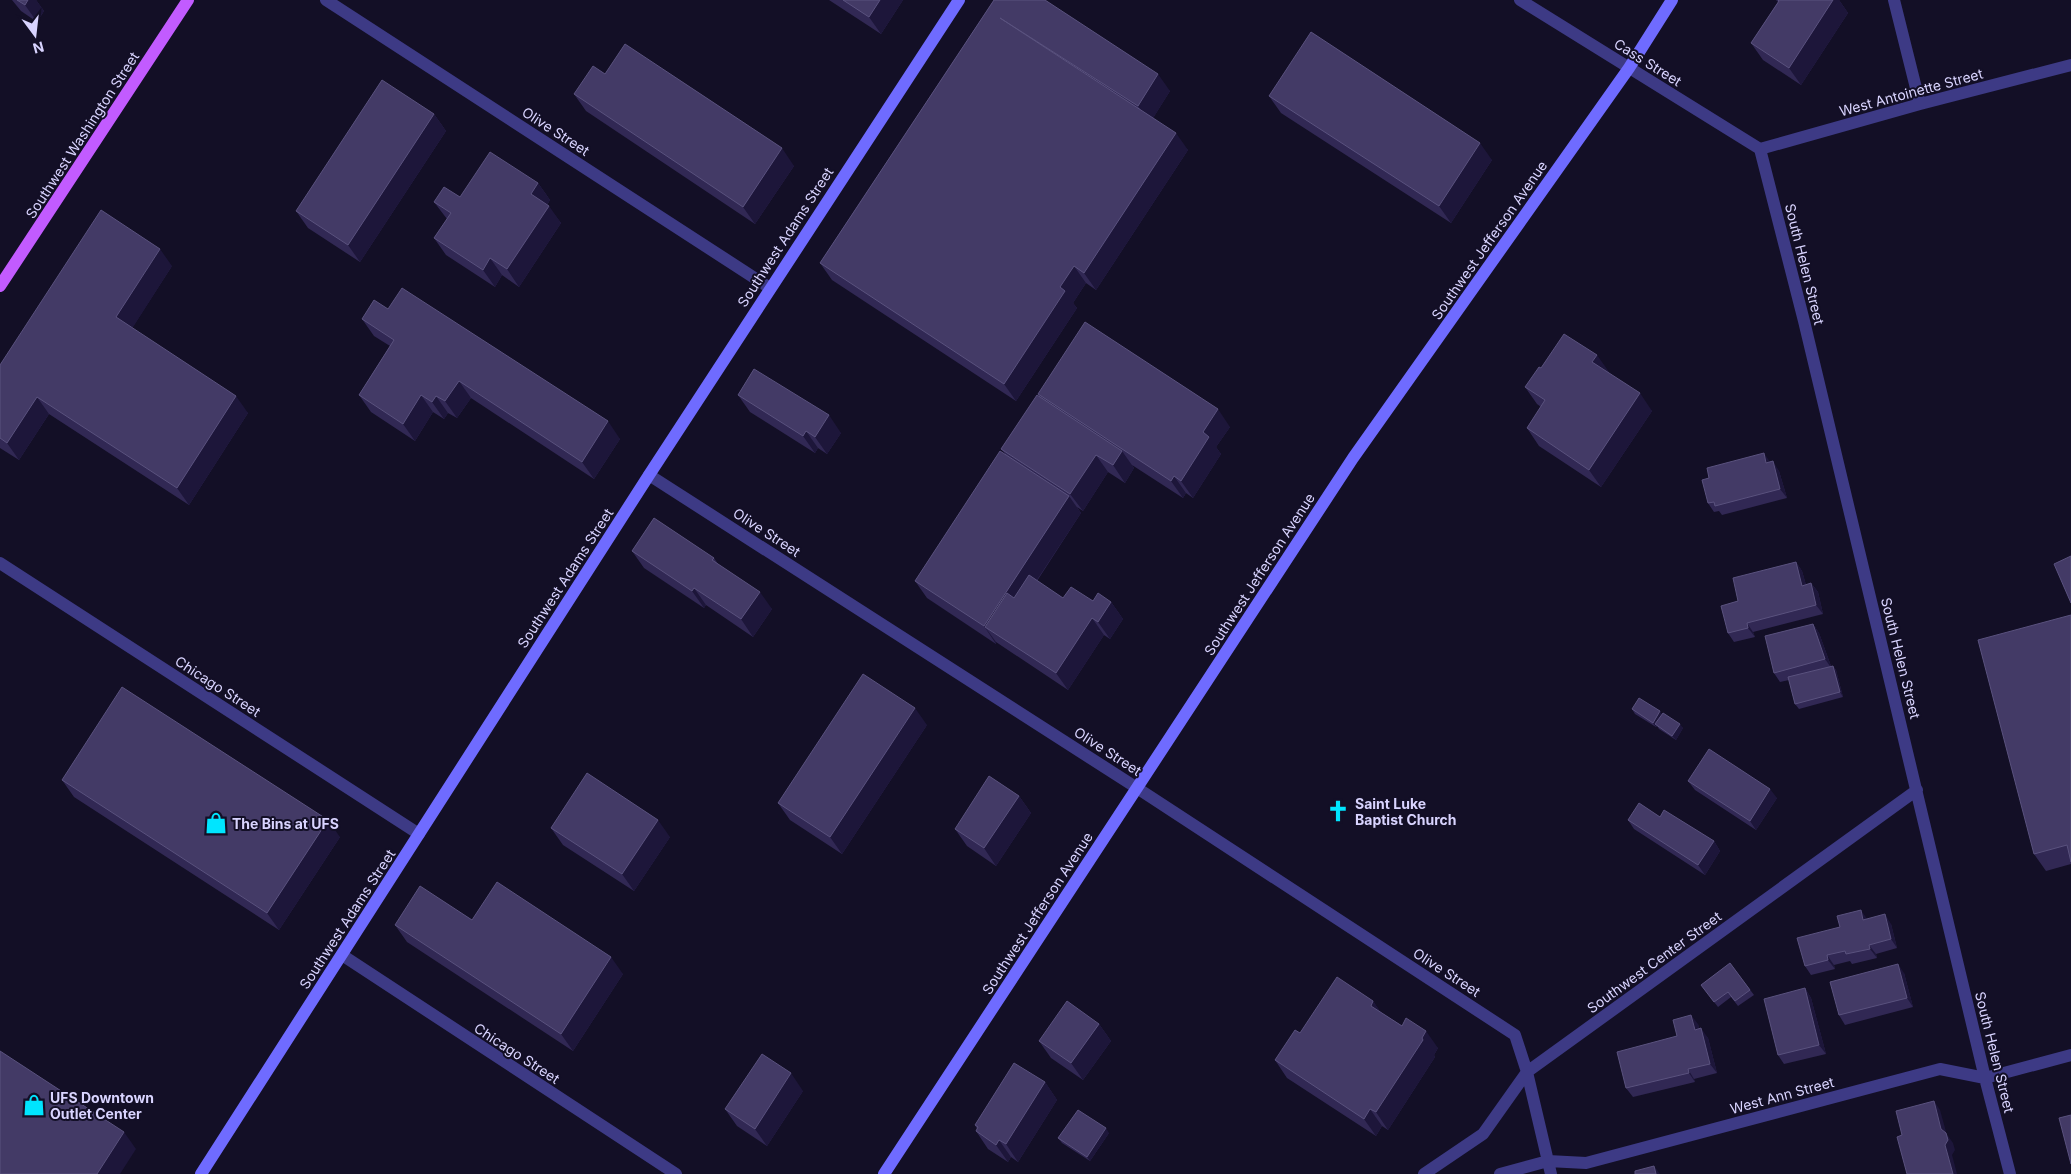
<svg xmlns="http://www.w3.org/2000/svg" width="2071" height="1174" viewBox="0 0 2071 1174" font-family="Inter,sans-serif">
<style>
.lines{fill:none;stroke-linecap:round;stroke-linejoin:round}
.street{stroke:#3d3a85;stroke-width:12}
.secondary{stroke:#6f6bff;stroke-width:12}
.primary{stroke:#c25bff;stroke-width:12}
.wall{fill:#312854}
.shaded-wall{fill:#1d163a}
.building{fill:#433a66;stroke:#5a527e}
.labels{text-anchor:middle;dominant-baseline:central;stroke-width:4;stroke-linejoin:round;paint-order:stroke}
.street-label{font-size:14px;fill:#d9d4ff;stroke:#130f26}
.poi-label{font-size:14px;font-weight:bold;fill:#d9d4ff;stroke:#130f26;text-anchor:start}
</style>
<rect width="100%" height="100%" fill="#130f26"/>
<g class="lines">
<!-- street -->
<path class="street" d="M326,0L770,288
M1520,0L1760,149
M1894,0L1920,104
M1760,149L1804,321L1985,1078L2010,1174
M1760,149L1920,104L2071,65
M649,475L1137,788L1515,1035L1527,1072L1551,1174
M0,563L419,834
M342,955L676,1174
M1424,1174L1483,1134L1527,1072L1917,790
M1500,1174L1548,1161L1586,1163L1940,1069L1985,1078L2071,1055"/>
<!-- secondary -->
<path class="secondary" d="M201,1174L649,475L959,0
M884,1174L1353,458L1629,68L1672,0"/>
<!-- primary -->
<path class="primary" d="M0,286L188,0"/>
</g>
<!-- wall -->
<path class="wall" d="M12,0H36L44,11L37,22L21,11Z
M829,0H903L881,34Z
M994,0L1170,91L1153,118L1188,150L1096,290L1086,283L1073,303L1077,308L1016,401L832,280L820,263Z
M1776,0H1839L1848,13L1801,85L1763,60L1751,43L1778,2Z
M605,74L794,166L755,224L586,111L574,94Z
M1269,96L1492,160L1451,223L1281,113Z
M434,114L446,131L360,262L308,228L296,211Z
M538,183L550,200L547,205L561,223L519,287L502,275L495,287L446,255L434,238L447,219L434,202Z
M172,266L132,328L248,413L189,505L49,414L19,460L0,448V365Z
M388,309L620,439L594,479L471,398L457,418L448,413L444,419L433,412L415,441L371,412L359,395L390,346L374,336L362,319Z
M1541,368L1609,372L1608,373L1652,411L1601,487L1539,446L1527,428L1541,407L1537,404L1525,387Z
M1038,394L1230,427L1216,447L1221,454L1193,498L1186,493L1183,498L1132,465L1134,468L1125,483L1108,472L1083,511L1077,507L1081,513L1037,581L1063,598L1111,602L1123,619L1110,639L1104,635L1068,690L996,642V644L927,598L915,581L1006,455L1001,449L1040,398Z
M738,395L841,433L827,454L818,448L815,453L750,412Z
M1770,462L1779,471L1787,498L1722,515L1719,511L1714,512L1708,503Z
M632,551L714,558L718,564L772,609L753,637L706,605L704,608L644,568Z
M1796,562L1802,571L1806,585L1811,583L1818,592L1823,614L1753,632L1755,637L1734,642L1728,633L1738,601Z
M2071,615V864L2046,871L2034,854Z
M1813,624L1819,633L1831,666H1833L1836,670L1843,697L1799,709L1795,704L1789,680L1780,682L1774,673Z
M1632,709L1662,714L1683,728L1676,740L1659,729L1657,726L1656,727L1635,714Z
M927,725L842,854L790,820L778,803Z
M62,780L340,837L279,930L74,797Z
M1688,781L1777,798L1756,830L1695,790Z
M1019,796L1031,813L996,866L967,846L955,829Z
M1660,817L1714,841L1720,851L1705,875L1634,829L1628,820Z
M551,828L670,837L634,891L563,845Z
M1867,919L1891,924L1897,948L1876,954L1877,958L1852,964L1850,961L1834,965L1835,969L1811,975L1805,966L1840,927Z
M472,920L623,974L573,1051L407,942L395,925Z
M1730,963L1754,995L1738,1006L1731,997L1718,1007L1701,985Z
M1904,973L1913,1007L1845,1025L1839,1015Z
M1805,988L1811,998L1826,1054L1784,1064L1778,1055Z
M1373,1001L1380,1012L1438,1048L1434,1055L1435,1057L1388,1130L1382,1126L1376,1136L1287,1078L1275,1060L1300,1033Z
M1099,1024L1111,1041L1083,1080L1051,1058L1039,1041Z
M1698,1024L1699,1029L1708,1038L1717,1073L1694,1079L1695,1082L1633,1097L1626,1088L1677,1036Z
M1045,1082L1057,1100L1018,1162L1011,1157L1008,1162L988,1149L976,1131L977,1129L975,1125Z
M803,1091L767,1146L737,1126L725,1109Z
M1109,1133L1090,1161L1062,1143L1058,1138Z"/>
<!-- shaded-wall -->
<path class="shaded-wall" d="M28,0H36L44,11L37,22L25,5Z
M880,0H903L881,34L869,17Z
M1833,0H1839L1848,13L1801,85L1789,68Z
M1158,74L1170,91L1150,123L1138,106Z
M434,114L446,131L360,262L348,245Z
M1176,133L1188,150L1096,290L1084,273Z
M1480,143L1492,160L1451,223L1439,206Z
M782,148L794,166L755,224L743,207Z
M538,183L550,200L543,211L531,194Z
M549,206L561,223L519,287L507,269Z
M160,249L172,266L128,335L116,317Z
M490,258L502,275L495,287L483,270Z
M1074,266L1086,283L1073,303L1077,308L1016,401L1004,384L1060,287Z
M1597,355L1609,372L1604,379L1592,362Z
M459,381L471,398L457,418L445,401Z
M1640,393L1652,411L1601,487L1589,470Z
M421,395L433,412L415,441L403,424Z
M236,396L248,413L189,505L177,488Z
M436,396L448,413L444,419L432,402Z
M37,397L49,414L19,460L7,443Z
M1218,409L1230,427L1216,447L1221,454L1193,498L1181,481L1203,432Z
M829,415L841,433L827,454L815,437Z
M608,421L620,439L594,479L582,462Z
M806,431L818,448L815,453L803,436Z
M1122,451L1134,468L1125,483L1113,465Z
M1764,453L1770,462L1766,463Z
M1096,455L1108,472L1083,511L1070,494Z
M1773,461L1779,471L1787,498L1780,489Z
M1174,476L1186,493L1183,498L1171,481Z
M1069,496L1081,513L1000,636L985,627L996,642V644L984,626Z
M1796,562L1802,571L1809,595L1802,586Z
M1811,583L1818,592L1823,614L1816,605Z
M694,588L706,605L704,608L692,591Z
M760,592L772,609L753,637L741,619Z
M1111,602L1123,619L1110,639L1098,622Z
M1092,618L1104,635L1068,690L1056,673Z
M1747,623L1753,632L1755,637L1748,628Z
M1813,624L1819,633L1832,669L1825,659Z
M1833,666L1836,670L1843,697L1840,692Z
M915,708L927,725L842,854L830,837Z
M1660,711L1663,716L1655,724L1657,726L1656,727L1653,723Z
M1680,724L1683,728L1676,740L1672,736Z
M1770,789L1777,798L1756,830L1750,821Z
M1019,796L1031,813L996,866L984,848Z
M328,820L340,837L279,930L267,913Z
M658,820L670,837L634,891L622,874Z
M1714,841L1720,851L1705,875L1698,865Z
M1861,910L1867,919L1863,920Z
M1885,914L1891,924L1897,948L1891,939Z
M1869,945L1876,954L1877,958L1870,949Z
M1827,955L1834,965L1835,969L1828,960Z
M611,957L623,974L573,1051L561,1034Z
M1898,964L1904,973L1913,1007L1907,998Z
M1805,988L1811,998L1826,1054L1819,1045Z
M1373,1001L1385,1018L1371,1006Z
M1691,1015L1698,1024L1702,1039L1695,1030Z
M1099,1024L1111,1041L1083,1080L1071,1063Z
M1701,1028L1708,1038L1717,1073L1710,1064Z
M1426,1031L1438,1048L1434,1055L1435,1057L1388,1130L1376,1112Z
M1688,1069L1694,1079L1695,1082L1689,1073Z
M791,1073L803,1091L767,1146L755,1129Z
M1045,1082L1057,1100L1018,1162L1006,1144Z
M1934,1101L1940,1110L1948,1139L1941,1129Z
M1370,1109L1382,1126L1376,1136L1364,1119Z
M1106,1128L1109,1133L1090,1161L1087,1157Z
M124,1132L136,1149L120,1174H97Z
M1946,1133L1953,1143L1955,1150L1952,1155L1957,1174H1953L1945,1145Z
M999,1140L1011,1157L1008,1162L996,1145Z
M1654,1166L1660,1174H1656Z"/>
<!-- building -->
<path class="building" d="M17,0H28L25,5Z
M843,0H880L869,17Z
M994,0H1045L1158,74L1138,106L1000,18L1176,133L1084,273L1074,266L1060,287L1065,291L1004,384L820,263Z
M1778,0H1833L1789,68L1751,43L1779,1Z
M1311,32L1480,143L1439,206L1269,96Z
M625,44L782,148L743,207L574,94L593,66L605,74Z
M382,80L434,114L348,245L296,211Z
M490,152L538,183L531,194L549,206L507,269L490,258L483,270L434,238L451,213L434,202L444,187L460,197Z
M101,210L160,249L116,317L236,396L177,488L37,397L7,443L0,438V365Z
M402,288L608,421L582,462L459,381L445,401L436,396L432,402L421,395L403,424L359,395L394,340L362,319L374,300L388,309Z
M1085,322L1218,409L1203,432L1209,437L1181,481L1174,476L1171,481L1038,394Z
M1564,334L1597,355L1592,362L1640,393L1589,470L1527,428L1545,400L1525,387L1539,367L1541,368Z
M754,369L829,415L815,437L806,431L803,436L738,395Z
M1037,395L1122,451L1113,465L1096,455L1070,494L1001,449Z
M1000,451L1069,496L984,626L915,581Z
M1764,453L1766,463L1773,461L1780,489L1715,506L1714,502L1708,503L1702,480L1709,478L1707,468Z
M654,518L714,558L712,560L760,592L741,619L694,588L692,591L632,551Z
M2071,556V603L2054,564Z
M1796,562L1802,586L1811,583L1816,605L1747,623L1748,628L1728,633L1721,606L1738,601L1733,578Z
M1029,575L1063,598L1071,587L1093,601L1098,593L1111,602L1098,622L1092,618L1056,673L985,627L1007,593L1014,598Z
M2071,615V862L2067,845L2034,854L1978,640Z
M1813,624L1825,659L1774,673L1765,636Z
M1833,666L1840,692L1795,704L1788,677Z
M863,674L915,708L830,837L778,803Z
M122,687L328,820L267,913L62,780Z
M1639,698L1660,711L1653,723L1632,709Z
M1663,713L1680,724L1672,736L1655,724Z
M1709,749L1770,789L1750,821L1688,781Z
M587,773L658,820L622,874L551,828Z
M989,776L1019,796L984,848L955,829Z
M1639,803L1660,817L1664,810L1714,841L1698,865L1628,820Z
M497,882L611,957L561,1034L395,925L420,886L472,920Z
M1861,910L1863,920L1885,914L1891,939L1869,945L1870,949L1846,954L1845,951L1827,955L1828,960L1805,966L1797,938L1840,927L1837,916Z
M1730,963L1750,990L1735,1001L1728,992L1714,1002L1701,985Z
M1898,964L1907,998L1839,1015L1830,982Z
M1337,977L1373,1001L1371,1006L1402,1026L1406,1018L1426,1031L1422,1038L1423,1040L1376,1112L1370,1109L1364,1119L1275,1060L1295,1030L1300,1033Z
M1805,988L1819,1045L1778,1055L1764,999Z
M1067,1001L1099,1024L1071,1063L1039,1041Z
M1691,1015L1695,1030L1701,1028L1710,1064L1688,1069L1689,1073L1626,1088L1617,1052L1677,1036L1673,1020Z
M0,1051L124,1132L97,1174H0Z
M762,1054L791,1073L755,1129L725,1109Z
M1014,1063L1045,1082L1006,1144L999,1140L996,1145L976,1131L978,1127L975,1125Z
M1934,1101L1941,1129L1946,1133L1948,1140L1945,1145L1953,1174H1907L1897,1137L1902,1135L1896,1111Z
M1078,1110L1106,1128L1087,1157L1058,1138Z
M2071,1115V1164L2059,1118Z
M1654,1166L1656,1174H1635V1171Z"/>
<!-- icons -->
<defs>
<g id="church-bare" transform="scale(1.725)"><path d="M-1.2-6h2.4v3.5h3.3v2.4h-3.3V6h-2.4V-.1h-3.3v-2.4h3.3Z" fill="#00e5ff" stroke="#130f26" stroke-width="2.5" paint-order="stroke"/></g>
<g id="shop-bare" transform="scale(1.725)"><path d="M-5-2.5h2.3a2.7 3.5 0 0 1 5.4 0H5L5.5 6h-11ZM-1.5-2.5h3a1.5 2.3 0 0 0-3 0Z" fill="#00e5ff" stroke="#130f26" stroke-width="2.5" paint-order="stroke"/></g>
</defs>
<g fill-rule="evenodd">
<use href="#church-bare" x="1338" y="811"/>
<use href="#shop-bare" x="216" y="823"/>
<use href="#shop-bare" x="34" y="1105"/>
</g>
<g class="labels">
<!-- street labels -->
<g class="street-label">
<text transform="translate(1648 62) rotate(32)">Cass Street</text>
<text transform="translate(1911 92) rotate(-15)">West Antoinette Street</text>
<text transform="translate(556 131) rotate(33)">Olive Street</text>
<text transform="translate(82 135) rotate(-57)">Southwest Washington Street</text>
<text transform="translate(785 237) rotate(-57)">Southwest Adams Street</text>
<text transform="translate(1489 240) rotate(-55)">Southwest Jefferson Avenue</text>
<text transform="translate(1805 264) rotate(76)">South Helen Street</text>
<text transform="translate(767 532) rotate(33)">Olive Street</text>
<text transform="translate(1259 574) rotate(-57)">Southwest Jefferson Avenue</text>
<text transform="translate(565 578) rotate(-57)">Southwest Adams Street</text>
<text transform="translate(1901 658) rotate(76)">South Helen Street</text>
<text transform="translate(218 686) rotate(33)">Chicago Street</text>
<text transform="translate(1108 751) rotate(33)">Olive Street</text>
<text transform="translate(1037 913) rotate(-57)">Southwest Jefferson Avenue</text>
<text transform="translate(347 919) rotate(-57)">Southwest Adams Street</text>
<text transform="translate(1654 962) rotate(-36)">Southwest Center Street</text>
<text transform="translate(1447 972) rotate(33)">Olive Street</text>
<text transform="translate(1995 1052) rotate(76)">South Helen Street</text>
<text transform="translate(517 1053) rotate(33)">Chicago Street</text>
<text transform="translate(1782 1095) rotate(-15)">West Ann Street</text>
</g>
<!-- poi labels -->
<g class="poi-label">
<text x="1355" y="803">Saint Luke<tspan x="1355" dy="16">Baptist Church</tspan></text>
<text x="232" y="823">The Bins at UFS</text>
<text x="50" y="1097">UFS Downtown<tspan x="50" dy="16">Outlet Center</tspan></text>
</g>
</g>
<!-- north arrow -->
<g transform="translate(35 35) rotate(165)" stroke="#130f26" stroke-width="4" paint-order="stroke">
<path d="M0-4L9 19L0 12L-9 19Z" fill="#d9d4ff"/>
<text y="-8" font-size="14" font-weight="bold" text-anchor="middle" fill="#d9d4ff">N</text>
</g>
</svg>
